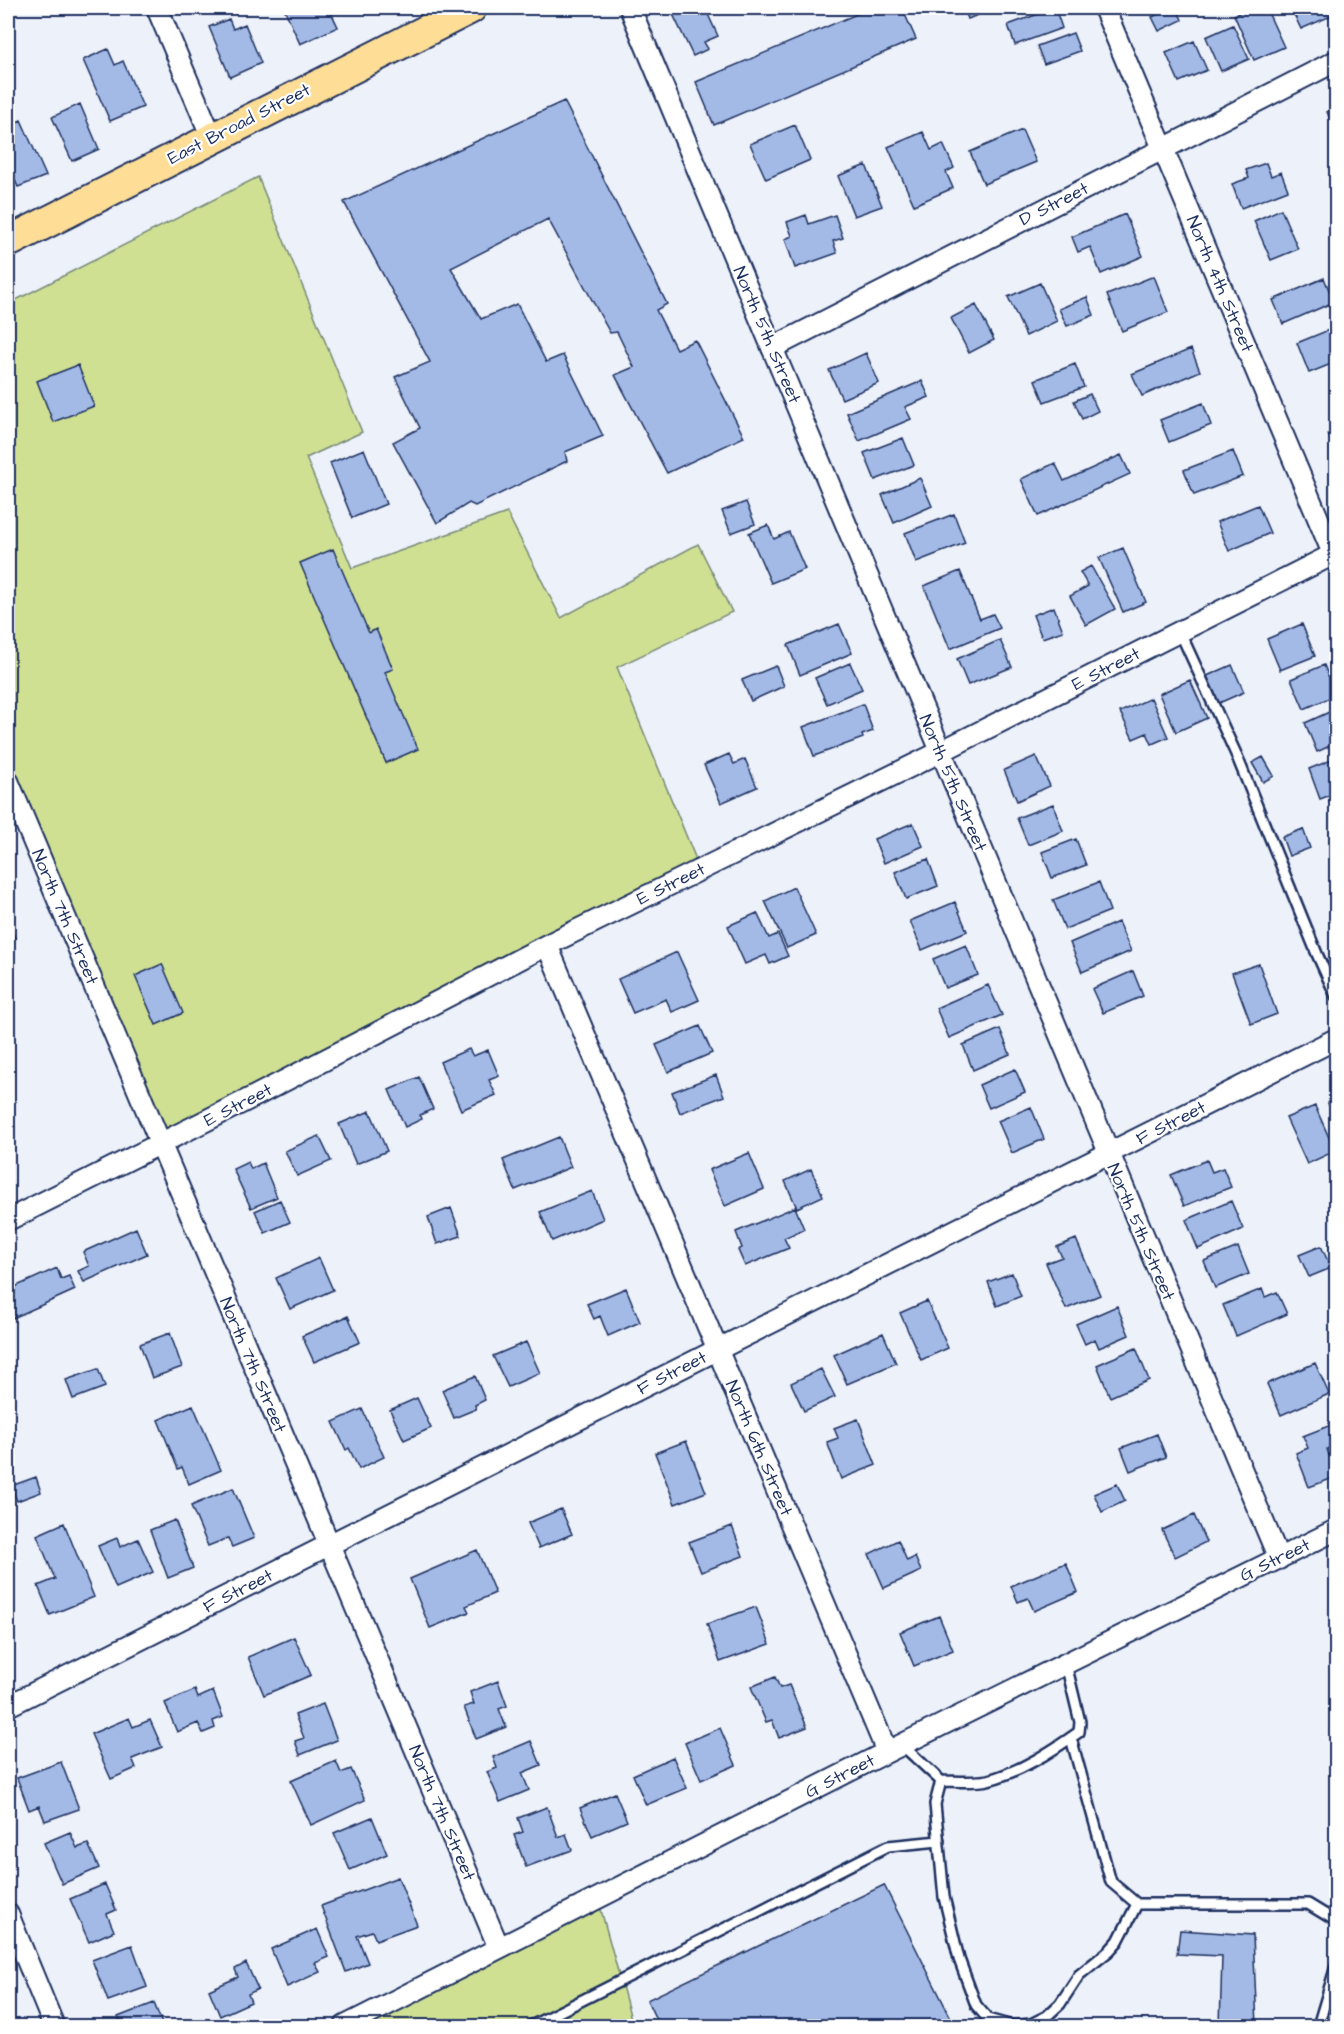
<svg xmlns="http://www.w3.org/2000/svg" width="1344" height="2034" viewBox="0 0 1344 2034" font-family="'Architects Daughter',sans-serif">
<style>
.green{fill:#d0e093;stroke:#768878;stroke-width:1.5}
.building{fill:#a3bae7;stroke:#1b2f5e;stroke-width:1.5}
.lines{fill:none;stroke-linecap:round;stroke-linejoin:round}
.service-casing{stroke:#1b2f5e;stroke-width:14}
.minor-casing{stroke:#1b2f5e;stroke-width:24}
.primary-casing{stroke:#1b2f5e;stroke-width:34}
.service{stroke:#fff;stroke-width:9}
.minor{stroke:#fff;stroke-width:20}
.primary{stroke:#fedd96;stroke-width:30}
.labels{text-anchor:middle;dominant-baseline:central;stroke-width:4.5;stroke-linejoin:round;paint-order:stroke}
.street-label{font-size:18px;fill:#1b2f5e;stroke:#fff}
</style>
<rect width="100%" height="100%" fill="#edf1fa"/>
<filter id="ink" filterUnits="userSpaceOnUse"><feTurbulence type="fractalNoise" baseFrequency=".0167" numOctaves="2"/><feDisplacementMap in="SourceGraphic" scale="12" xChannelSelector="R" yChannelSelector="G"/><feConvolveMatrix kernelMatrix="1 2 1 2 8 2 1 2 1" color-interpolation-filters="sRGB"/></filter>
<g filter="url(#ink)">
<!-- green -->
<path class="green" d="M258,177L362,432L306,458L352,568L507,513L561,618L698,544L732,612L617,667L697,862L159,1138L8,782V304Z
M598,1899L633,2026H343Z"/>
<!-- building -->
<path class="building" d="M284,8H329L338,27L300,44Z
M670,8H705L718,36L704,42L708,49L693,56Z
M871,8H902L916,39L714,125L696,82Z
M964,8H995L968,19Z
M1055,8L1062,28L1015,45L1008,25Z
M1173,8H1177L1182,20L1159,31L1152,17Z
M1251,8H1266L1284,47L1254,60L1234,15Z
M1291,8H1327L1331,16L1301,29Z
M229,19L233,29L245,24L261,63L230,77L209,27Z
M1233,25L1249,59L1221,71L1206,37Z
M1073,33L1080,51L1044,64L1037,46Z
M1194,41L1207,70L1179,82L1166,53Z
M108,49L115,65L123,61L143,107L110,121L83,60Z
M564,101L667,304L656,310L676,349L695,340L744,437L667,473L615,375L634,367L617,332L610,333L548,219L451,268L481,319L517,304L546,362L563,355L603,436L565,452L567,461L475,506L469,503L437,523L393,442L420,428L395,377L430,362L344,202Z
M80,104L99,149L72,161L52,117Z
M1336,108V133L1327,112Z
M21,120L46,176L18,187L8,164V144L11,142L8,134V126Z
M795,125L810,160L766,179L750,144Z
M1022,130L1036,162L984,184L970,152Z
M923,132L931,150L943,144L954,168L946,172L953,188L914,205L888,147Z
M1266,163L1271,176L1281,172L1288,190L1241,208L1232,184L1249,178L1246,170Z
M866,165L882,206L854,216L838,176Z
M1281,209L1298,249L1271,260L1254,221Z
M1125,214L1143,256L1101,274L1090,247L1078,252L1072,237Z
M806,215L809,224L835,215L843,238L833,241L837,253L795,268L785,239L792,236L787,222Z
M1154,276L1168,312L1122,331L1107,295Z
M1324,278L1334,302L1283,324L1273,300Z
M1040,283L1057,321L1026,336L1008,297Z
M1087,297L1094,315L1067,326L1059,309Z
M976,305L994,340L969,353L951,318Z
M1336,327V362L1309,373L1297,343Z
M1191,349L1200,371L1142,396L1132,374Z
M866,353L879,383L842,399L829,370Z
M1075,364L1084,387L1044,402L1035,380Z
M78,365L94,406L53,422L37,381Z
M922,381L929,397L905,407L911,419L859,441L847,413Z
M1090,394L1098,411L1082,419L1074,401Z
M1203,403L1211,425L1169,442L1160,420Z
M1336,430V453L1328,434Z
M903,438L914,465L875,480L864,453Z
M364,449L386,504L352,518L330,463Z
M1233,451L1243,476L1194,495L1184,470Z
M1121,455L1130,474L1038,516L1021,479L1055,463L1064,481Z
M920,478L932,506L894,523L882,495Z
M746,502L755,524L731,533L722,511Z
M1258,505L1270,533L1229,551L1217,522Z
M954,514L965,543L916,562L905,533Z
M768,525L774,539L789,532L805,569L771,583L749,533Z
M1123,548L1146,602L1123,612L1099,558Z
M333,549L369,633L376,629L393,669L385,672L418,749L386,763L300,563Z
M1091,566L1115,609L1086,625L1070,596L1088,586L1080,572Z
M960,571L980,619L993,614L1000,628L950,649L924,586Z
M1054,607L1063,631L1042,638L1033,615Z
M839,624L852,653L800,675L788,645Z
M1302,624L1315,656L1280,670L1267,639Z
M1000,640L1012,667L968,685L957,659Z
M850,663L862,689L827,704L815,678Z
M1232,665L1244,692L1219,703L1207,676Z
M1324,665L1336,695L1304,709L1291,679Z
M776,666L784,686L751,701L742,680Z
M1190,680L1207,718L1176,732L1159,694Z
M1151,698L1168,737L1152,744L1147,733L1133,739L1120,712Z
M863,704L873,731L862,735L863,738L814,756L803,727Z
M1336,709V743L1317,752L1305,723Z
M729,754L734,764L745,759L757,787L721,803L704,765Z
M1036,756L1050,786L1017,801L1004,770Z
M1263,757L1274,776L1263,782L1252,763Z
M1336,758V793L1320,799L1309,769Z
M1336,798V819L1329,801Z
M1053,804L1063,831L1028,845L1017,818Z
M913,823L923,846L884,863L874,839Z
M1303,829L1310,848L1289,856L1282,837Z
M1076,839L1086,865L1052,878L1042,852Z
M928,859L938,886L906,899L895,872Z
M1099,882L1110,911L1065,929L1053,900Z
M794,887L816,935L787,948L765,901Z
M955,902L967,931L922,950L910,921Z
M757,913L769,938L778,934L788,956L770,964L766,955L745,964L728,926Z
M8,918L15,938L8,941Z
M1118,922L1131,951L1082,972L1070,943Z
M966,945L978,975L945,988L933,959Z
M677,952L699,1000L672,1012L666,999L633,1013L618,979Z
M162,964L183,1013L156,1025L135,976Z
M1259,964L1277,1014L1251,1024L1232,973Z
M1133,971L1143,996L1103,1013L1092,989Z
M988,985L1002,1015L949,1038L936,1008Z
M700,1026L712,1053L668,1072L656,1045Z
M1000,1029L1010,1054L973,1070L963,1045Z
M469,1049L473,1056L488,1050L499,1076L489,1080L496,1095L461,1110L440,1062Z
M1015,1069L1025,1092L989,1108L979,1085Z
M716,1075L724,1096L680,1113L672,1092Z
M419,1077L433,1109L420,1115L422,1119L405,1127L389,1090Z
M1336,1099V1123L1328,1103Z
M1315,1106L1335,1151L1307,1164L1286,1118Z
M1031,1107L1044,1139L1012,1153L998,1121Z
M370,1111L387,1151L356,1164L339,1124Z
M319,1136L331,1161L297,1176L285,1151Z
M559,1137L571,1167L515,1190L503,1160Z
M749,1153L764,1189L725,1206L709,1170Z
M1207,1160L1212,1172L1223,1168L1231,1187L1184,1206L1171,1175Z
M248,1162L251,1169L263,1163L277,1197L251,1208L233,1169Z
M811,1169L823,1196L797,1208L785,1181Z
M592,1191L603,1219L552,1241L540,1212Z
M280,1200L290,1222L265,1233L255,1211Z
M1231,1201L1243,1229L1198,1249L1186,1220Z
M795,1207L804,1229L784,1238L789,1248L745,1266L738,1250L742,1248L736,1232Z
M451,1208L461,1236L437,1244L428,1217Z
M136,1228L147,1254L84,1282L78,1271L89,1266L83,1252Z
M1076,1239L1100,1295L1066,1309L1046,1263L1062,1257L1057,1247Z
M1321,1246L1331,1268L1309,1277L1299,1255Z
M1238,1247L1249,1274L1215,1288L1204,1261Z
M319,1258L333,1290L290,1309L276,1278Z
M57,1268L61,1279L69,1276L75,1290L13,1318L8,1307V1290Z
M1012,1273L1021,1296L997,1306L988,1282Z
M626,1288L640,1322L608,1336L600,1316L594,1319L587,1304Z
M1262,1289L1265,1297L1277,1292L1287,1314L1236,1336L1223,1305Z
M927,1301L948,1348L921,1360L900,1313Z
M1117,1306L1129,1335L1099,1348L1095,1339L1085,1344L1076,1324Z
M348,1316L360,1342L314,1362L302,1336Z
M170,1333L182,1367L152,1378L140,1344Z
M883,1333L896,1363L847,1384L834,1355Z
M526,1342L540,1373L508,1387L493,1356Z
M1136,1348L1149,1380L1110,1397L1097,1365Z
M1315,1363L1329,1394L1281,1415L1267,1384Z
M98,1369L105,1387L73,1399L66,1380Z
M821,1369L835,1397L804,1411L791,1383Z
M475,1376L485,1400L475,1405L476,1409L454,1418L442,1390Z
M417,1398L431,1428L404,1440L390,1410Z
M193,1405L221,1470L189,1484L182,1467L178,1469L158,1420Z
M362,1409L384,1457L359,1469L349,1448L346,1450L333,1422Z
M858,1419L876,1465L841,1479L827,1442L838,1438L834,1428Z
M1336,1423V1445L1327,1449L1336,1477L1309,1487L1296,1453L1308,1448L1303,1436Z
M1157,1434L1166,1457L1130,1471L1121,1448Z
M686,1441L706,1492L675,1504L655,1453Z
M36,1477L41,1492L17,1501L11,1486Z
M1117,1484L1125,1501L1102,1512L1094,1494Z
M233,1488L254,1538L232,1547L228,1538L208,1546L191,1506Z
M561,1509L572,1534L539,1548L528,1523Z
M1194,1515L1206,1542L1175,1557L1162,1530Z
M175,1520L193,1568L168,1578L150,1530Z
M64,1523L94,1597L50,1615L38,1586L55,1579L37,1535Z
M732,1526L743,1556L701,1572L689,1542Z
M117,1538L120,1547L138,1539L153,1572L116,1588L98,1546Z
M898,1540L907,1561L915,1557L921,1571L884,1588L869,1554Z
M477,1550L495,1593L466,1606L469,1612L430,1628L410,1579Z
M1066,1563L1078,1592L1034,1611L1028,1598L1018,1602L1011,1586Z
M756,1607L770,1644L720,1662L707,1624Z
M939,1616L953,1650L914,1666L900,1632Z
M294,1637L311,1675L264,1695L248,1657Z
M775,1677L780,1688L789,1685L807,1727L779,1738L772,1720L766,1722L751,1687Z
M498,1681L507,1706L499,1709L506,1727L476,1739L464,1707L474,1704L470,1692Z
M195,1690L198,1698L213,1691L223,1717L213,1721L215,1728L203,1733L198,1723L177,1732L165,1703Z
M323,1704L337,1740L300,1755L295,1741L304,1738L295,1715Z
M129,1718L133,1727L150,1720L162,1747L132,1759L136,1768L111,1779L91,1734Z
M720,1728L736,1765L701,1780L685,1743Z
M531,1741L541,1765L522,1773L529,1790L500,1802L487,1772L497,1768L493,1757Z
M673,1757L687,1788L646,1805L633,1775Z
M336,1761L341,1773L351,1769L365,1800L311,1825L291,1781Z
M61,1762L79,1809L45,1821L39,1806L29,1810L17,1778Z
M615,1793L627,1821L592,1836L580,1808Z
M547,1807L558,1837L566,1834L572,1850L526,1867L514,1835L523,1832L518,1818Z
M372,1817L387,1854L350,1870L334,1833Z
M70,1832L77,1848L88,1844L99,1868L62,1884L44,1843Z
M398,1877L417,1925L376,1940L372,1931L357,1936L368,1963L346,1972L321,1906Z
M105,1884L116,1910L107,1914L114,1931L89,1942L70,1899Z
M884,1885L955,2026H659L647,2000Z
M317,1929L329,1957L315,1963L320,1972L287,1987L271,1949Z
M1180,1930L1253,1935L1257,2026H1220L1222,1956L1177,1954Z
M132,1945L147,1987L108,2001L92,1960Z
M246,1963L258,1989L248,1994L251,2002L220,2016L209,1990L238,1977L235,1969Z
M154,2003L163,2026H122L118,2017Z"/>
<g class="lines">
<!-- service casing -->
<g class="service-casing">
<path id="service" d="M1180,632L1236,754L1317,954L1336,996
M1071,1738L1111,1882L1137,1904H1308L1336,1921
M902,1745L941,1781C956,1781 974,1783 988,1780C1020,1772 1052,1751 1079,1732L1080,1722L1066,1664
M941,1781L935,1804L944,1897L959,1959L976,2005L988,2019L1013,2026L1031,2024L1047,2016L1060,2004L1079,1975L1109,1951L1118,1941L1137,1904
M531,2026L888,1846L939,1841
M1318,2026L1336,1966"/>
</g>
<!-- minor casing -->
<g class="minor-casing">
<path id="minor" d="M157,8L212,138
M630,8L1279,1559
M1104,8L1336,561
M772,348L1336,61
M8,781L499,1948
M547,945L887,1752
M8,1220L257,1095L547,945L940,752L1336,553
M8,1706L1336,1039
M8,1914L54,2026
M345,2026L887,1752L1336,1530"/>
</g>
<!-- primary casing -->
<g class="primary-casing">
<path id="primary" d="M8,242L471,8"/>
</g>
<!-- service -->
<use href="#service" class="service"/>
<!-- minor -->
<use href="#minor" class="minor"/>
<!-- primary -->
<use href="#primary" class="primary"/>
</g>
</g>
<g class="labels">
<!-- street labels -->
<g class="street-label">
<text transform="translate(239 124) rotate(-27)">East Broad Street</text>
<text transform="translate(1054 204) rotate(-27)">D Street</text>
<text transform="translate(1220 284) rotate(67)">North 4th Street</text>
<text transform="translate(767 335) rotate(67)">North 5th Street</text>
<text transform="translate(1106 669) rotate(-27)">E Street</text>
<text transform="translate(953 783) rotate(67)">North 5th Street</text>
<text transform="translate(671 884) rotate(-26)">E Street</text>
<text transform="translate(65 917) rotate(67)">North 7th Street</text>
<text transform="translate(238 1105) rotate(-27)">E Street</text>
<text transform="translate(1171 1123) rotate(-27)">F Street</text>
<text transform="translate(1141 1232) rotate(67)">North 5th Street</text>
<text transform="translate(253 1365) rotate(67)">North 7th Street</text>
<text transform="translate(672 1373) rotate(-27)">F Street</text>
<text transform="translate(759 1448) rotate(67)">North 6th Street</text>
<text transform="translate(1275 1560) rotate(-26)">G Street</text>
<text transform="translate(238 1591) rotate(-27)">F Street</text>
<text transform="translate(840 1776) rotate(-27)">G Street</text>
<text transform="translate(442 1813) rotate(67)">North 7th Street</text>
</g>
</g>
<!-- margin -->
<rect width="1344" height="2034" fill="none" stroke="#fff" stroke-width="30"/>
<rect x="15" y="15" width="1314" height="2004" fill="none" stroke="#1b2f5e" stroke-width="2" filter="url(#ink)"/>
</svg>
